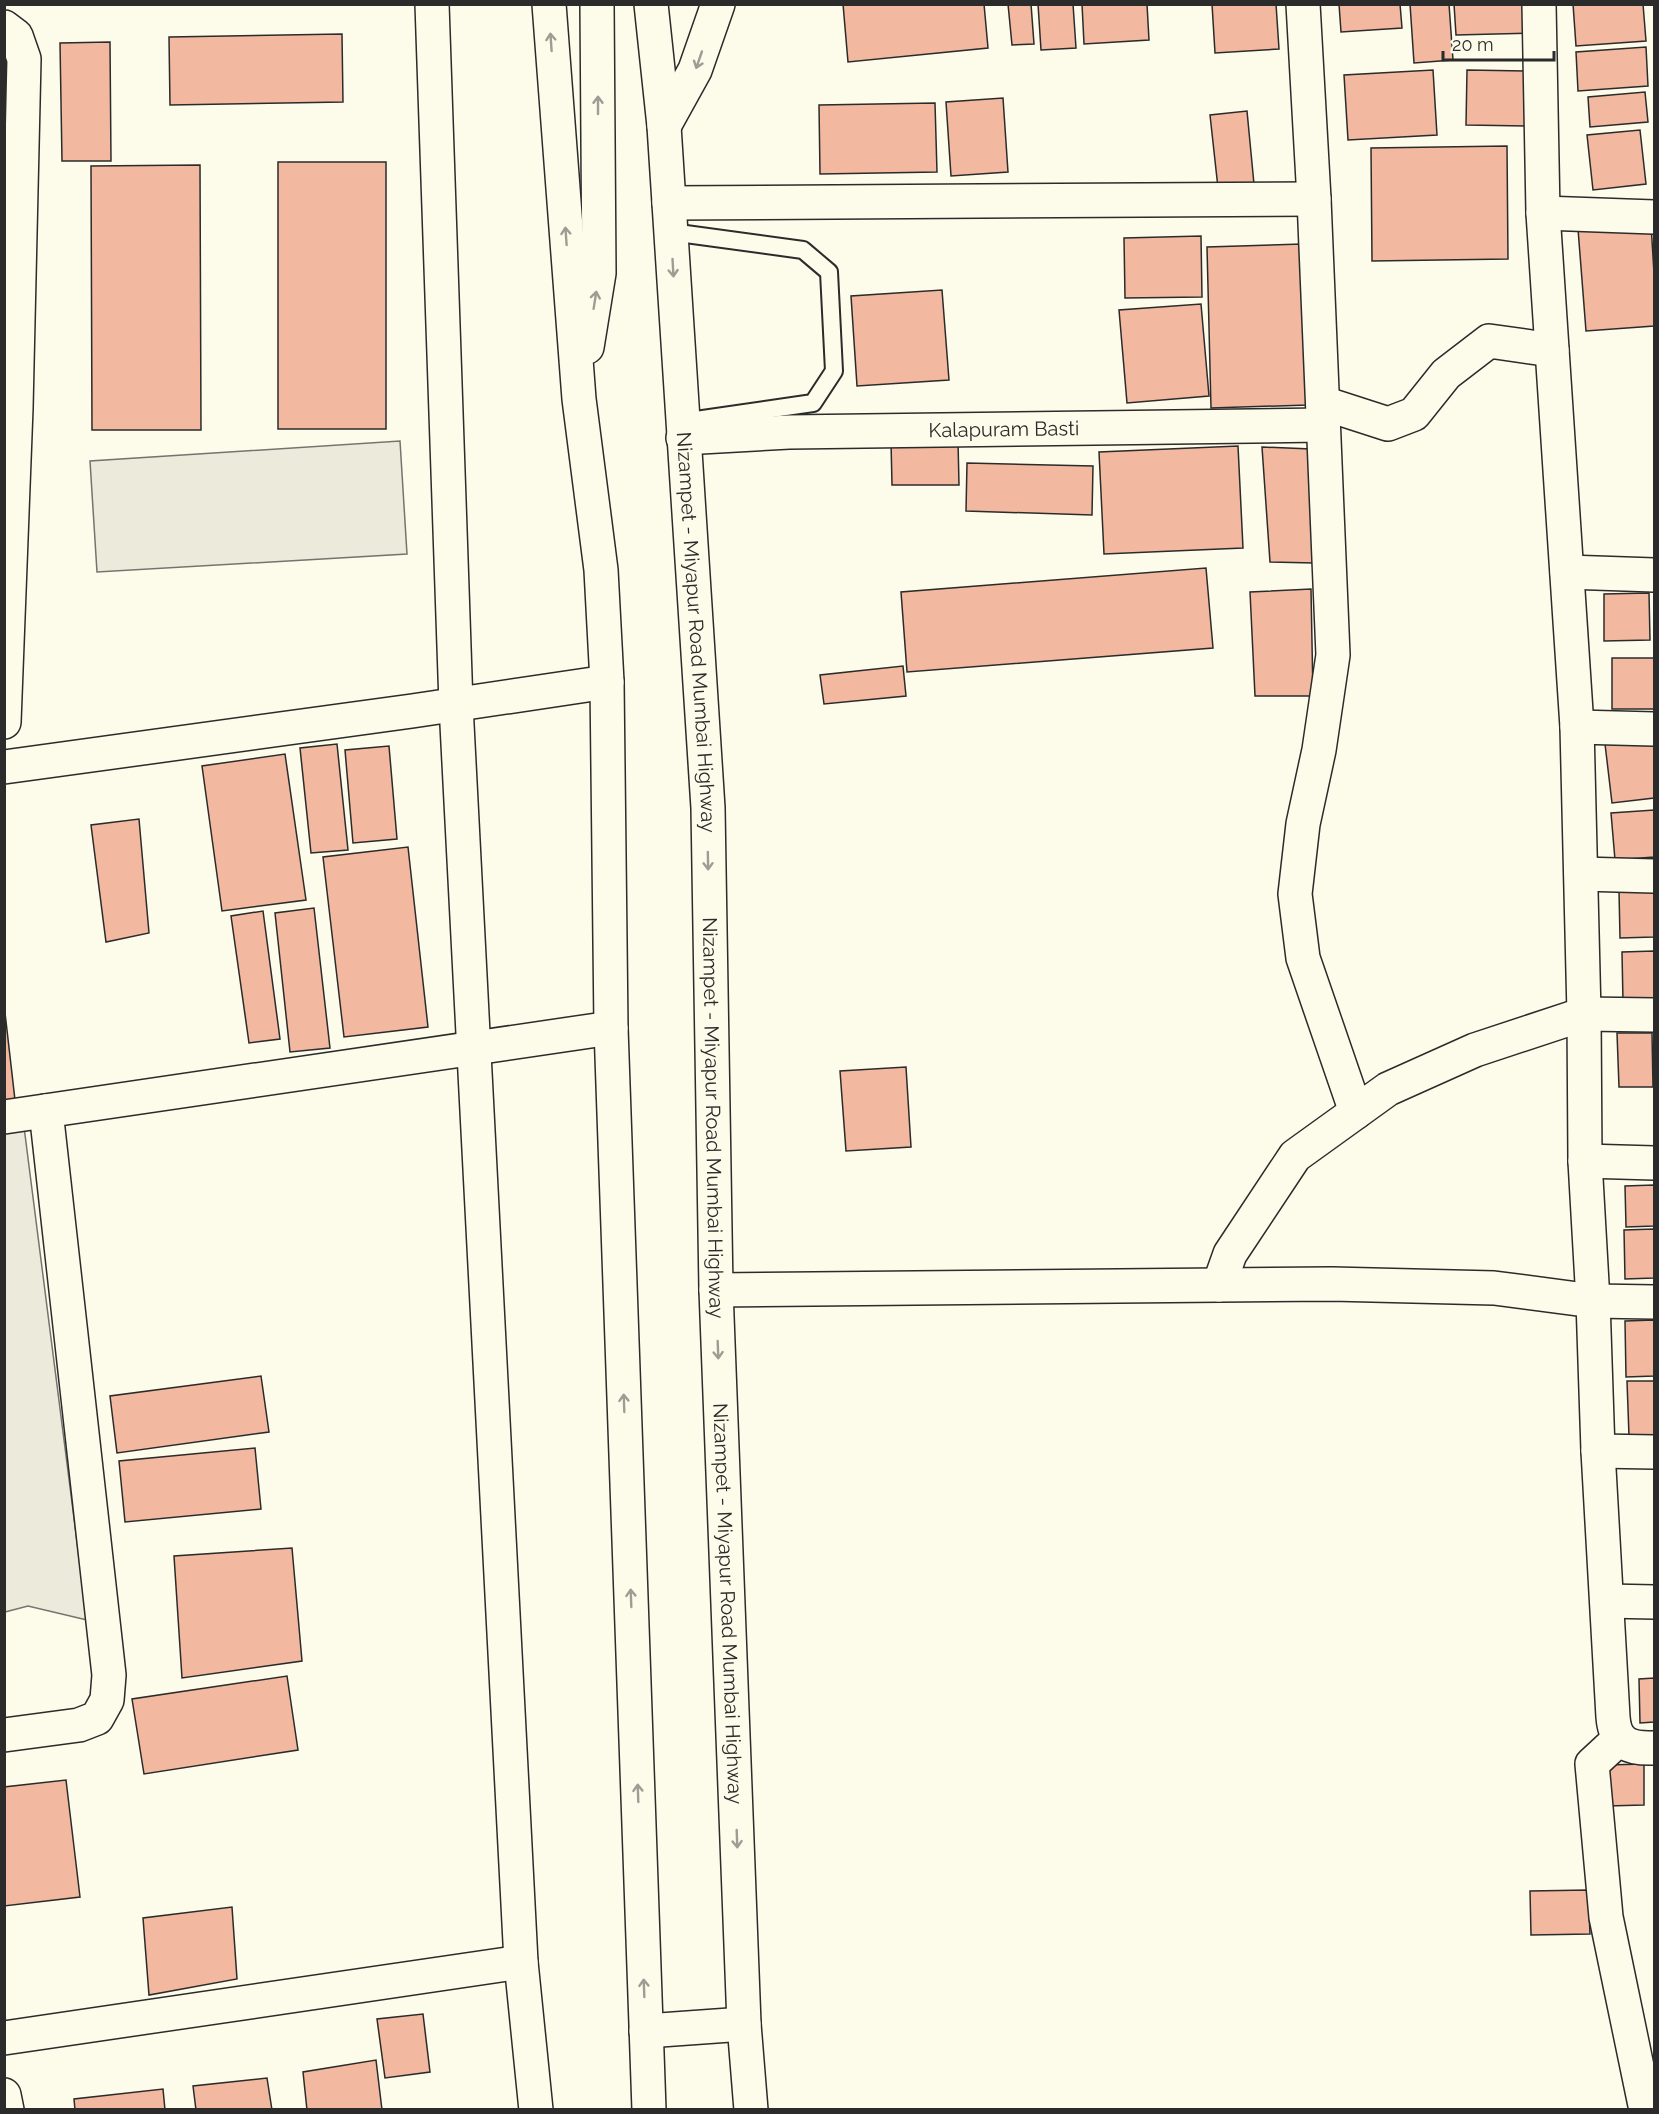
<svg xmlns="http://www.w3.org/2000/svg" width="1659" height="2114" viewBox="0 0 1659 2114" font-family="Raleway,sans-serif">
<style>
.green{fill:#ecebdb;stroke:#74746e;stroke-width:1.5}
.building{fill:#f2b8a0;stroke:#2b2b2b;stroke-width:1.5}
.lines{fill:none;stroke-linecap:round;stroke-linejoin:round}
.lane-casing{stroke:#2b2b2b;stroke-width:20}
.street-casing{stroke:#2b2b2b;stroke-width:36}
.highway-casing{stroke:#2b2b2b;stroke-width:36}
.lane{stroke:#fdfbea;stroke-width:16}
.street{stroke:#fdfbea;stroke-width:33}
.highway{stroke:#fdfbea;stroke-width:33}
.oneway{stroke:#9e9d94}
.labels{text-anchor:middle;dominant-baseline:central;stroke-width:4.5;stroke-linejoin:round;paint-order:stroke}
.street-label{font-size:20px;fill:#2b2b2b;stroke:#fdfbea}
</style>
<rect width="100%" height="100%" fill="#fdfbea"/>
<!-- green -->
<path class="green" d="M400,441L407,554L97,572L90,461Z
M23,1119L87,1620L28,1606L5,1612L4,1121Z"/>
<!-- building -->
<path class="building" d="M843,4H984L988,48L848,62Z
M1008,4H1031L1034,44L1012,45Z
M1038,4H1073L1076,48L1041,50Z
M1082,4H1147L1149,40L1084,44Z
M1212,4H1276L1279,49L1215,53Z
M1339,4H1400L1402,28L1341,32Z
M1410,4H1449L1453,60L1414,63Z
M1454,4H1532V33L1456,35Z
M1573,4H1643L1646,41L1576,46Z
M342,34L343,102L170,105L169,37Z
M110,42L111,161H62L60,43Z
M1646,47L1648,86L1578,91L1576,52Z
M1433,70L1437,135L1348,140L1344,75Z
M1467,70L1528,71L1527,126L1466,125Z
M1645,92L1648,122L1590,127L1588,97Z
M1003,98L1008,172L951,176L946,102Z
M935,103L937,172L820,174L819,105Z
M1247,111L1254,184L1218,188L1210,115Z
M1640,130L1646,184L1593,190L1587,135Z
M1507,146L1508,259L1372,261L1371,148Z
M278,162H386V429H278Z
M200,165L201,430H92L91,166Z
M1651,224L1654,273V326L1586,331L1578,229Z
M1201,236L1202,297L1125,298L1124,238Z
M1302,244L1308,405L1211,408L1207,247Z
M942,290L949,380L857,386L851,296Z
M1201,304L1209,396L1127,403L1119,310Z
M958,441L959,485H892L891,442Z
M1238,446L1243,548L1104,554L1099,452Z
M1262,447L1311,449L1314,563L1270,562Z
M967,463L1093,466L1092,515L966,511Z
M1206,568L1213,648L907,672L901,592Z
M1311,589L1313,696H1255L1250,592Z
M1649,593L1650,640L1604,641V594Z
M1612,658H1654V709H1612Z
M903,666L906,696L824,704L820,675Z
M1654,738V798L1612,803L1605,744Z
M337,744L348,850L311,853L300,748Z
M389,746L397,839L353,843L345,750Z
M285,754L306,900L222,911L202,766Z
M1654,810V857L1615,860L1611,813Z
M139,819L149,933L106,942L91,825Z
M408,847L428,1027L344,1037L323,857Z
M1654,890V937L1620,938L1619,891Z
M314,908L330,1048L290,1052L275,913Z
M263,911L280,1039L249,1043L231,916Z
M1654,951V1001L1623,1002L1622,952Z
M4,1004L15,1100L4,1102Z
M1617,1033H1652L1653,1087H1619Z
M906,1067L911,1147L846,1151L840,1071Z
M1654,1185V1226L1626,1227L1625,1186Z
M1654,1229V1278L1625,1279L1624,1230Z
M1654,1320V1376L1626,1377L1625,1321Z
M261,1376L269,1432L117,1453L110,1396Z
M1627,1381H1654V1435L1629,1436Z
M255,1448L261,1509L125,1522L119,1461Z
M292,1548L302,1661L182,1678L174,1556Z
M287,1676L298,1750L144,1774L132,1699Z
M1654,1678V1722L1640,1723L1639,1679Z
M1644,1764V1805L1607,1806L1606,1765Z
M66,1780L80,1897L4,1906V1787Z
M1588,1890L1590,1934L1531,1935L1530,1891Z
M232,1907L237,1979L149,1995L143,1918Z
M423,2014L430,2072L385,2078L377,2019Z
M376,2060L382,2110H307L303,2072Z
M267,2078L272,2110H196L193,2086Z
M163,2089L165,2110H75L74,2099Z"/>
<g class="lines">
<!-- lane casing -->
<g class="lane-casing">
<path id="lane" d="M671,232L803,250L829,272L834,371L813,403L682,422"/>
</g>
<!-- street casing -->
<g class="street-casing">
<g id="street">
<path d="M432,4L456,705L521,1962L536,2110"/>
<path d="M1303,4L1314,199L1333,655L1319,750L1303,824L1295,894L1303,958L1356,1112"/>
<path d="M1539,4L1543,213L1577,727L1584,1014L1585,1161L1593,1301L1598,1451L1613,1717C1615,1744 1630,1749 1654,1748"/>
<path d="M4,27L16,36L24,59L16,408L4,722"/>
<path d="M669,203L1314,199"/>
<path d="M1543,213L1654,217"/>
<path d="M1323,403L1388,424L1414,414L1446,374L1489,341L1552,350"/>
<path id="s1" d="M683,438L789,432L1323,425"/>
<path d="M1567,572L1654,575"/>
<path d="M1577,727L1654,729"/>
<path d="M4,767L412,711L607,682"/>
<path d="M1581,874L1654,876"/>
<path d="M4,1117L611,1028"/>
<path d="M1585,1161L1654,1163"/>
<path d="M1219,1285L1230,1254L1295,1156L1388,1089L1475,1050L1584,1014L1654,1015"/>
<path d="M716,1290L1332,1284L1494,1288L1593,1301L1654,1302"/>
<path d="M1598,1451L1654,1452"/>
<path d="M1607,1601L1654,1602"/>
<path d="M4,1735L79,1725L97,1718L107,1700L109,1675L46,1111"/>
<path d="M1619,1739L1592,1764L1606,1917L1646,2110"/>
<path d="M4,2038L521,1962"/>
<path d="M4,2095L7,2110"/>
</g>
</g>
<!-- highway casing -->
<g class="highway-casing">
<g id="highway">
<path d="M549,4L579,399L601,570L607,682L611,1028L649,2110"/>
<path id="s2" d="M651,4L664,126L669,203L708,808L716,1290L744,2024L751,2110"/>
<path d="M664,126L695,70L718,4"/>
<path d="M587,347L599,273L597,4"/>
<path d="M646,2031L744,2024"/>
</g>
</g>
<!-- lane -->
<use href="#lane" class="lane"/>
<!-- street -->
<use href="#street" class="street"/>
<!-- highway -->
<use href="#highway" class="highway"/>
</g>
<!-- one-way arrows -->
<defs><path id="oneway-shaft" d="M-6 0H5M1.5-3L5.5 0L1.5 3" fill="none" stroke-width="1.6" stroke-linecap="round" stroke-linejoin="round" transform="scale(1.5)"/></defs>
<g class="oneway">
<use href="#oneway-shaft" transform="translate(551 42) rotate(-94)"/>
<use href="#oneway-shaft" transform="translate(699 60) rotate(109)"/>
<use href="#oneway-shaft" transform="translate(598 105) rotate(-90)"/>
<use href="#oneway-shaft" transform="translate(566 236) rotate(-94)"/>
<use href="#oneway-shaft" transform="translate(673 268) rotate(87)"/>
<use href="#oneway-shaft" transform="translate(595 300) rotate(-81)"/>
<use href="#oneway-shaft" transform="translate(708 861) rotate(89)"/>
<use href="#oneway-shaft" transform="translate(718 1350) rotate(88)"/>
<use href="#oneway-shaft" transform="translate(624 1403) rotate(-92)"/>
<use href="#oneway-shaft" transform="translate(631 1598) rotate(-92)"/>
<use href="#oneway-shaft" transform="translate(638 1793) rotate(-92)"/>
<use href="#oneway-shaft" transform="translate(737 1839) rotate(88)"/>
<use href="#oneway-shaft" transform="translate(644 1988) rotate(-92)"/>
</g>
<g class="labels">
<!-- street labels -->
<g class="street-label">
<text stroke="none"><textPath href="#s1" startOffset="321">Kalapuram Basti</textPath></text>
<text stroke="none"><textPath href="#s2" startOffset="630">Nizampet - Miyapur Road Mumbai Highway</textPath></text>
<text stroke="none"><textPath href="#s2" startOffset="1116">Nizampet - Miyapur Road Mumbai Highway</textPath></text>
<text stroke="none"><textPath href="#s2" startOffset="1602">Nizampet - Miyapur Road Mumbai Highway</textPath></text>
</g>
</g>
<!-- border -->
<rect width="1659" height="2114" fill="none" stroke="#2b2b2b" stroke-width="12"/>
<!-- scale -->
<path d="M1443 51v9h111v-9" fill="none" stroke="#2b2b2b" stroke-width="3"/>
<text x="1452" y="51" font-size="18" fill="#2b2b2b" stroke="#fdfbea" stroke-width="4.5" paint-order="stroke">20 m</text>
</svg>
